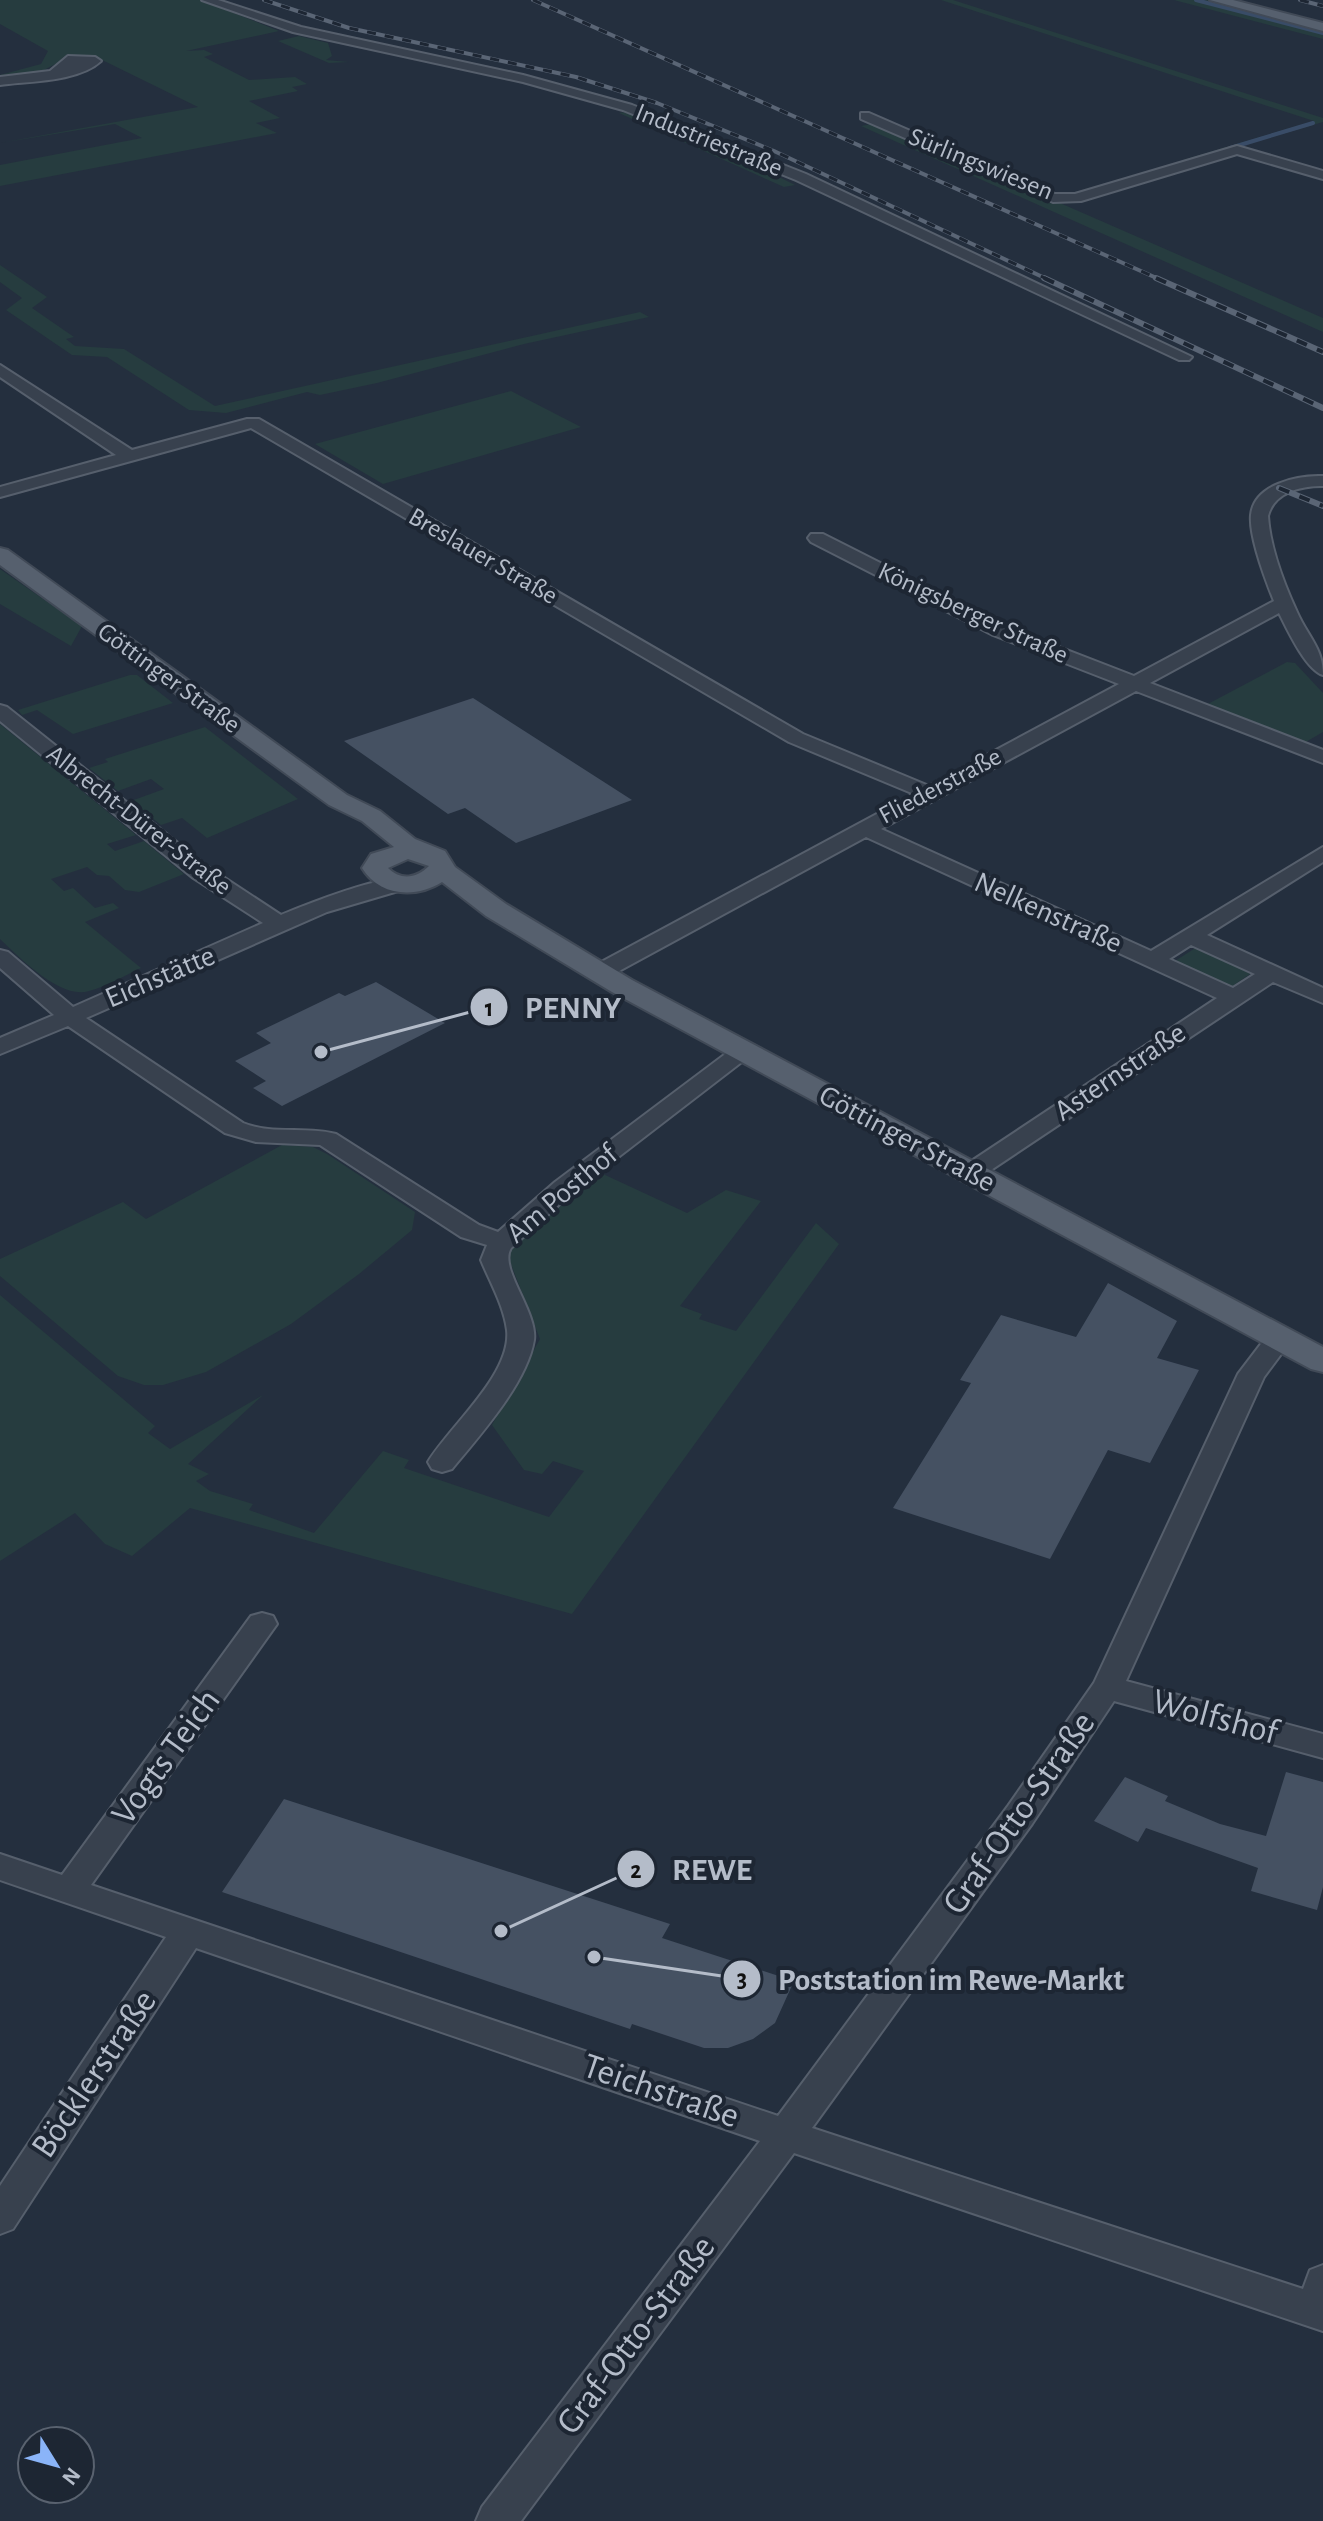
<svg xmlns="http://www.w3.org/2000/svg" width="1323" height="2521" viewBox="0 0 1323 2521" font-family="'Alegreya Sans',sans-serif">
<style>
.green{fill:#263c3f}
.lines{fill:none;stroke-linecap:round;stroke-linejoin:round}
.stream{stroke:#394c67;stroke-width:4}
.building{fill:#455162}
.minor-casing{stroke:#565f6c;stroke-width:4}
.major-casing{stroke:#414a57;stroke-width:4}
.minor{fill:#38414e;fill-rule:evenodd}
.major{fill:#56606e;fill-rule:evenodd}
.rail-far1-casing{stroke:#5a6575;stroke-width:4}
.rail-casing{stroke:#5a6575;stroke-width:6}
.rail-far1{stroke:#1d2633;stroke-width:3;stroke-dasharray:9;stroke-linecap:butt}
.rail{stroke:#1d2633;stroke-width:4;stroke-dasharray:11;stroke-linecap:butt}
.labels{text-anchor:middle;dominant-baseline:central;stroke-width:8;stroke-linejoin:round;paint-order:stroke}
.far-street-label{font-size:26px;fill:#b4bcc9;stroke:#1d2633}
.street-label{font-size:30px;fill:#b4bcc9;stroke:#1d2633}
.near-street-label{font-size:36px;fill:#b4bcc9;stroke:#1d2633}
.leader{fill:none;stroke:#b4bcc9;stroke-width:3}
.callout-dot{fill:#b4bcc9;stroke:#1d2633;stroke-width:3}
.mark-label{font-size:24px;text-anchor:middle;font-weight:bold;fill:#111}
.callout-label{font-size:32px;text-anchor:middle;font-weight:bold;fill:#b4bcc9;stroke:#1d2633;stroke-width:8;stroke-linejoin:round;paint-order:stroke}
</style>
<rect width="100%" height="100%" fill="#242f3e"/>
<!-- green -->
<path class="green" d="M0,0H201L279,31L186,51L204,50L213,54L204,57L249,80L295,77L307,84L292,87L298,91L249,101L280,118L256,123L277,133L0,186V165L142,138L115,124L0,143L198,107L94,56L69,57L44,70L0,78V75L41,64L48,51L0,24Z
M941,0H953L1323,118V122L1186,162L1183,160L1314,121Z
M1174,0H1207L1323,30V39Z
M299,36L328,43L332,56L326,60L349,62L329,63L278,41Z
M625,112L779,177L795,185L784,187L619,113Z
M877,123L1323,318V332L861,126Z
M0,265L47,297L32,308L74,337L66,339L75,346L124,349L215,406L640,312L649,317L524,344L377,383L320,395L307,392L226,413L189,410L107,357L72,355L6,310L22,298L0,282Z
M511,391L581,427L383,484L315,444Z
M0,569L82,626L71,646L0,604Z
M1287,662L1295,663L1323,693V732L1304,743L1204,706Z
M130,675H137L173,703L73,734L37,710L22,715L18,710Z
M0,724L136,835L107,844L115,851L144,841L184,874L139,892L125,890L109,876L97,875L87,867L51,879L64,891L73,888L95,908L113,903L119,908L85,922L141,968C124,976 107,986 89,991C61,1000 20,958 0,939Z
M205,727L298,799L207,838L182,818L161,825L131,801L164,789L151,779L118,791L89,768L108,762L105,759Z
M1197,947L1253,972L1231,987L1175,961Z
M282,1145L313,1147L327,1154L415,1212L412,1230L359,1274L291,1324L206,1372L163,1385H144L118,1376L0,1276V1259L123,1202L146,1219Z
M603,1174L687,1213L726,1190L761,1201L680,1306L702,1314L699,1319L736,1331L816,1223L839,1244L572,1614L190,1508L132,1556L105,1544L75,1513L0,1561V1295L155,1426L148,1433L170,1449L263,1395L188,1464L209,1474L196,1481L210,1491L253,1504L249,1510L314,1533L383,1451L409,1460L404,1468L549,1517L584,1471L553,1461L542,1474L524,1470L492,1425L540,1339L507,1254L526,1232Z"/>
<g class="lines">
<!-- stream -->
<path class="stream" d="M1196,0L1323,33
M1230,148L1313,123"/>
</g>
<!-- building -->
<path class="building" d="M473,698L632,800L516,843L465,808L448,814L344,741Z
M376,982L445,1023L282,1106L253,1088L266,1081L235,1061L271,1043L256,1033L339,993L345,996Z
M1108,1283L1177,1321L1157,1358L1199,1370L1150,1463L1108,1450L1050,1559L893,1508L971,1383L960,1380L1001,1315L1076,1337Z
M1286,1772L1323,1782V1887L1317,1910L1251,1891L1258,1868L1146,1828L1138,1842L1094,1821L1125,1777L1168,1796L1165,1801L1220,1824L1266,1836Z
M284,1799L670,1924L662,1938L794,1981L775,2023L753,2039L728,2048H704L632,2024L630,2029L222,1892Z"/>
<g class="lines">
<!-- minor casing -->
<g class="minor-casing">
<path id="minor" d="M202,0H218L301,27L523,75L632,105L806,174L1192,357L1189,360H1179L796,180L623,110L523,82L293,32Z
M68,56L95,57L101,61C78,82 30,81 0,85V77L50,71Z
M861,113H869L1055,194H1075L1237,146L1323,171V179L1237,154L1081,201L1053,202L861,119Z
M0,365L132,450L247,419H259L803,734L929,786L1119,684L993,635L811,542L808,538L811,534H823L1007,627L1134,676L1274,601C1266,581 1249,536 1251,515C1254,484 1298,475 1323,476V486C1301,486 1274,492 1268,516C1270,547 1284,584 1297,612C1308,637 1323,648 1323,675C1306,670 1287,629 1279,613L1150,683L1323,750V763L1136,691L881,829L1151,951L1323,847V862L1207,935L1323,988V1003L1273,982L979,1178H961L958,1173L961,1168L1217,998L866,837L608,977H592L589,972L592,967L914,794L789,742L251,428L0,497V487L116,455L0,377ZM1191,945L1255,974L1233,988L1169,959Z
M0,705L7,707L208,867L281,915C305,905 383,874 405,879L408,884L405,889L327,912L86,1018L243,1123C272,1135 305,1126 336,1134L479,1225L498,1232L555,1182L736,1046H752L756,1051L573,1192L511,1248C498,1268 538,1312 534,1340C527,1383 480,1435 452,1469L442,1472L432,1469L428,1462C449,1427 512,1374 507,1330C504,1306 490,1282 481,1260L487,1245L461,1237L320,1145L256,1142L225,1133L68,1026L0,1054V1038L54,1015L0,968V950L8,952L73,1007L263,923L192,877L0,721Z
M1280,1329L1290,1332L1293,1338L1264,1377L1126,1681L1323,1734V1758L1114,1701L1032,1824L812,2128L1303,2289L1310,2270L1323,2265V2331L794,2153L521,2521H476L482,2507L760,2141L196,1948L13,2229L0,2234V2186L166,1937L0,1880V1854L62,1875L251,1616L262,1613L273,1616L277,1624L91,1885L778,2116L1008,1806L1094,1683L1238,1374L1270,1332Z"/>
</g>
<!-- major casing -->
<g class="major-casing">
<path id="major" d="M1210,0H1233L1323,23V31Z
M0,548L8,550L347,795L380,811L415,839L445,851L455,867L506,904L632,980L1323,1347V1372L1311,1369L612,992L486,916L442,882C415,899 379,896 362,868L371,854L394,847L362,821L329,805L0,565ZM408,859L429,866C417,878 401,881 388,868Z"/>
</g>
<!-- minor -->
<use href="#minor" class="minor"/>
<!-- major -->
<use href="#major" class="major"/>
<!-- rail-far1 casing -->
<g class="rail-far1-casing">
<path id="rail-far1" d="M264,0L349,28L576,77L657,103L774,151L1049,280
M533,0L1161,280
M1300,0L1323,6"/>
</g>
<!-- rail casing -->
<g class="rail-casing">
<path id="rail" d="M1044,278L1323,408
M1156,278L1323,352
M1279,488L1323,506"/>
</g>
<!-- rail-far1 -->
<use href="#rail-far1" class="rail-far1"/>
<!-- rail -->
<use href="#rail" class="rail"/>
</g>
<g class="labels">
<!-- far-street labels -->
<g class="far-street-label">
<text transform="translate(709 140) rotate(22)">Industriestraße</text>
<text transform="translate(981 164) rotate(22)">Sürlingswiesen</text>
<text transform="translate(483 556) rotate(30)">Breslauer Straße</text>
<text transform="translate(973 613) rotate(25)">Königsberger Straße</text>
<text transform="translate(169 678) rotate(36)">Göttinger Straße</text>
<text transform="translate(940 786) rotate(-28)">Fliederstraße</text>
<text transform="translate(139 820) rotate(38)">Albrecht-Dürer-Straße</text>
</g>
<!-- street labels -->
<g class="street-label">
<text transform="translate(1048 913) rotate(24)">Nelkenstraße</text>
<text transform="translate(160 977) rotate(-23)">Eichstätte</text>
<text transform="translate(1120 1072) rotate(-34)">Asternstraße</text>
<text transform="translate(907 1139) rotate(28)">Göttinger Straße</text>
<text transform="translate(562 1194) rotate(-40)">Am Posthof</text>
</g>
<!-- near-street labels -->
<g class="near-street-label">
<text transform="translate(1215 1717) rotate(15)">Wolfshof</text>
<text transform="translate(166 1757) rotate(-54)">Vogts Teich</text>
<text transform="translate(1019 1813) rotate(-55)">Graf-Otto-Straße</text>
<text transform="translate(94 2074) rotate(-56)">Böcklerstraße</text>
<text transform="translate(661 2091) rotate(19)">Teichstraße</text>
<text transform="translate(636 2335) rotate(-53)">Graf-Otto-Straße</text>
</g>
</g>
<!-- callouts -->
<path class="leader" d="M321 1052L489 1007M501 1931L636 1869M594 1957L742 1979"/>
<g class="callout-dot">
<circle cx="321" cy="1052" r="8"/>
<circle cx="501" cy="1931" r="8"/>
<circle cx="594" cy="1957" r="8"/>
<circle cx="489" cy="1007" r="20"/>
<circle cx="636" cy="1869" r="20"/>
<circle cx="742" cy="1979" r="20"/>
</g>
<g class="mark-label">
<text x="489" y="1016">1</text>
<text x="636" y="1878">2</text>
<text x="742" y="1987">3</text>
</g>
<g class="callout-label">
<text x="573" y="1018">PENNY</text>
<text x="712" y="1880">REWE</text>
<text x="951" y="1990">Poststation im Rewe-Markt</text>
</g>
<!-- north arrow -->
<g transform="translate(56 2465) rotate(127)"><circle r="38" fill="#1d2633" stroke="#59626f" stroke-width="2"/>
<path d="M0-6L14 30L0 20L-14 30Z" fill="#8ab4f8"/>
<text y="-12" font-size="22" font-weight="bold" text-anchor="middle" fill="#b4bcc9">N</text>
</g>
</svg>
